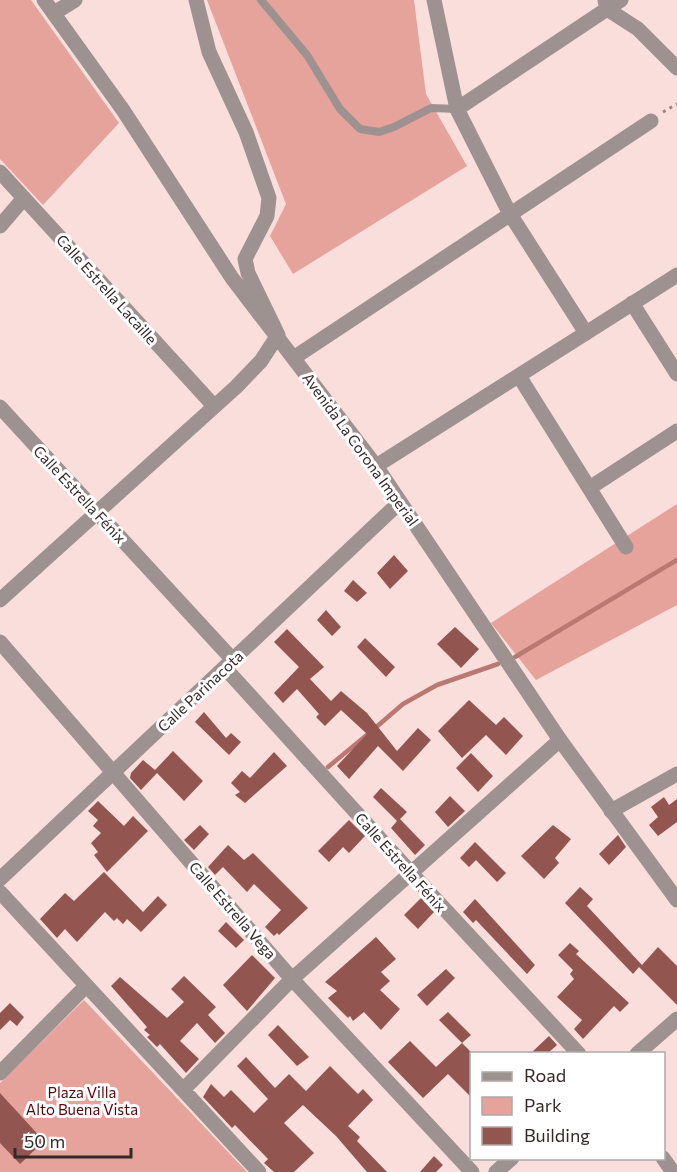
<svg xmlns="http://www.w3.org/2000/svg" width="677" height="1172" viewBox="0 0 677 1172" font-family="Commissioner,sans-serif">
<style>
.green{fill:#e5a39b}
.lines{fill:none;stroke-linecap:round;stroke-linejoin:round}
.stream{stroke:#b97871;stroke-width:4.5}
.building{fill:#93554f}
.path{stroke:#988482;stroke-width:3;stroke-dasharray:3 4.5;stroke-linecap:butt}
.service{stroke:#9d9290;stroke-width:8}
.minor{stroke:#9d9290;stroke-width:15}
.tertiary{stroke:#9d9290;stroke-width:15}
.labels{text-anchor:middle;dominant-baseline:central;stroke-width:6;stroke-linejoin:round;paint-order:stroke}
.street-label{font-size:15px;fill:#342928;stroke:#fff}
.park-label{font-size:15px;fill:#59070a;stroke:#fff}
</style>
<rect width="100%" height="100%" fill="#fadedb"/>
<!-- green -->
<path class="green" d="M0,0H31L119,123L43,205L0,159Z
M207,0H414L426,94L467,166L293,274L270,236L286,204Z
M677,504V605L536,680L491,623Z
M84,1000L247,1172H0V1083Z"/>
<g class="lines">
<!-- stream -->
<path class="stream" d="M515,657L677,560
M374,729L403,704L437,685L498,664
M328,767L368,734"/>
</g>
<!-- building -->
<path class="building" d="M394,555L408,571L390,589L377,573Z
M353,580L367,593L357,602L344,591Z
M326,610L341,627L332,636L317,620Z
M455,627L479,649L461,668L437,644Z
M287,629L324,667L310,679L331,701L341,691L367,713L397,751L418,728L431,740L403,771L378,746L349,779L337,766L367,734L341,710L325,726L316,717L319,714L297,689L283,703L274,693L299,667L274,642Z
M365,638L395,667L386,677L357,647Z
M469,700L496,725L504,717L523,736L506,755L486,735L462,758L438,731Z
M204,712L226,738L231,733L241,742L229,755L195,722Z
M173,751L203,781L184,801L157,773L141,790L130,778L131,773L143,760L155,770Z
M274,752L287,766L245,803L235,795L240,792L231,783L242,771L250,778Z
M471,753L493,776L478,792L456,768Z
M381,788L407,812L400,819L425,845L415,855L391,828L397,821L373,797Z
M450,796L465,811L448,827L435,812Z
M664,797L669,805L677,799V822L658,836L649,825L658,817L651,807Z
M98,801L124,826L133,816L148,831L107,872L94,855L98,852L91,843L101,833L93,826L98,820L88,811Z
M349,820L365,836L349,853L343,847L329,862L318,851Z
M200,825L209,834L194,850L184,840Z
M553,825L571,839L555,858L559,863L544,879L521,856Z
M618,835L626,847L609,865L599,854Z
M475,842L506,873L497,882L476,860L469,867L460,858Z
M228,845L244,860L253,853L308,908L279,935L277,933L274,936L265,927L281,910L254,884L247,892L223,867L215,875L208,867Z
M104,872L143,912L158,896L167,905L141,932L127,919L123,924L117,918L114,921L105,912L77,942L65,929L57,938L40,919L65,893L74,901Z
M580,887L593,899L587,906L642,965L658,947L677,966V1005L639,967L633,974L565,903Z
M421,898L434,912L418,929L404,915Z
M475,899L535,965L527,974L476,920L473,923L463,912Z
M226,922L244,940L236,948L218,931Z
M376,937L396,959L381,972L390,981L380,990L400,1009L381,1030L364,1012L353,1021L350,1016L348,1018L328,998L337,991L325,982Z
M570,943L579,951L576,954L629,1003L620,1012L614,1006L583,1039L574,1029L582,1020L557,997L574,979L570,974L573,970L558,955Z
M252,955L275,978L247,1011L223,985Z
M446,969L455,978L427,1006L417,995Z
M184,976L216,1007L208,1015L225,1033L215,1043L197,1023L180,1041L199,1059L186,1073L160,1044L157,1047L147,1037L150,1035L144,1030L147,1027L111,986L120,977L167,1018L184,1002L171,989Z
M10,1003L24,1017L17,1026L10,1020L0,1030V1013Z
M448,1012L471,1035L462,1043L439,1020Z
M278,1025L309,1057L297,1066L268,1035Z
M549,1036L557,1045L548,1053H531Z
M410,1041L436,1067L462,1043L471,1052V1097L448,1074L423,1098L388,1062Z
M246,1057L275,1088L289,1074L306,1091L330,1066L358,1094L363,1089L373,1100L348,1126L360,1137L357,1141L387,1172H367L336,1136L303,1105L284,1123L314,1153L294,1172H274L264,1163L268,1159L235,1125L232,1128L203,1097L211,1084L224,1097L231,1090L254,1113L268,1099L237,1066Z
M0,1093L44,1141L20,1164L0,1143Z
M434,1156L443,1165L436,1172H420Z"/>
<g class="lines">
<!-- path -->
<path class="path" d="M663,112L677,104"/>
<!-- service -->
<path class="service" d="M261,0L307,55L340,109L360,129L379,132L394,127L431,108L457,109"/>
<!-- minor -->
<path class="minor" d="M44,0L123,110L232,278L376,466
M434,0L457,109
M621,0L607,9L638,29L677,68
M54,13L75,0
M0,172L214,406
M0,226L24,198
M632,303L677,374
M586,333L677,275
M295,357L651,121
M519,376L626,547
M0,407L233,660
M591,487L677,431
M0,600L236,387L261,361L278,335L248,273L245,259L267,216L269,198L246,132L209,52L196,0
M0,642L292,979L472,1172
M225,668L412,874L579,1054
M611,811L677,774
M0,879L400,502
M0,892L259,1172
M637,1054L677,1019
M0,1073L86,986
M183,1090L292,979L560,740
M663,1158L673,1172
M496,1172L512,1158"/>
<!-- tertiary -->
<path class="tertiary" d="M605,0L607,9L457,109L510,214L586,333L376,466L560,740L677,900"/>
</g>
<g class="labels">
<!-- street labels -->
<g class="street-label">
<text transform="translate(107 289) rotate(48)">Calle Estrella Lacaille</text>
<text transform="translate(361 449) rotate(54)">Avenida La Corona Imperial</text>
<text transform="translate(80 494) rotate(47)">Calle Estrella Fénix</text>
<text transform="translate(200 691) rotate(-43)">Calle Parinacota</text>
<text transform="translate(401 862) rotate(48)">Calle Estrella Fénix</text>
<text transform="translate(233 910) rotate(49)">Calle Estrella Vega</text>
</g>
<!-- park labels -->
<g class="park-label">
<text x="82" y="1092">Plaza Villa<tspan x="82" dy="17">Alto Buena Vista</tspan></text>
</g>
</g>
<!-- legend -->
<rect x="470" y="1052" width="195" height="108" fill="#ffffff" stroke="#aea9a9" stroke-width="1.5"/>
<rect x="482" y="1072" width="30" height="9" fill="#9d9290" stroke="#aea9a9" stroke-width="1.5"/>
<text x="524" y="1082" font-size="18" fill="#342928">Road</text>
<rect x="482" y="1097" width="30" height="18" fill="#e5a39b" stroke="#aea9a9" stroke-width="1.5"/>
<text x="524" y="1112" font-size="18" fill="#342928">Park</text>
<rect x="482" y="1127" width="30" height="18" fill="#93554f" stroke="#aea9a9" stroke-width="1.5"/>
<text x="524" y="1142" font-size="18" fill="#342928">Building</text>
<!-- scale -->
<path d="M15 1148v9h116v-9" fill="none" stroke="#342928" stroke-width="3"/>
<text x="24" y="1148" font-size="18" fill="#342928" stroke="#ffffff" stroke-width="4.5" paint-order="stroke">50 m</text>
</svg>
